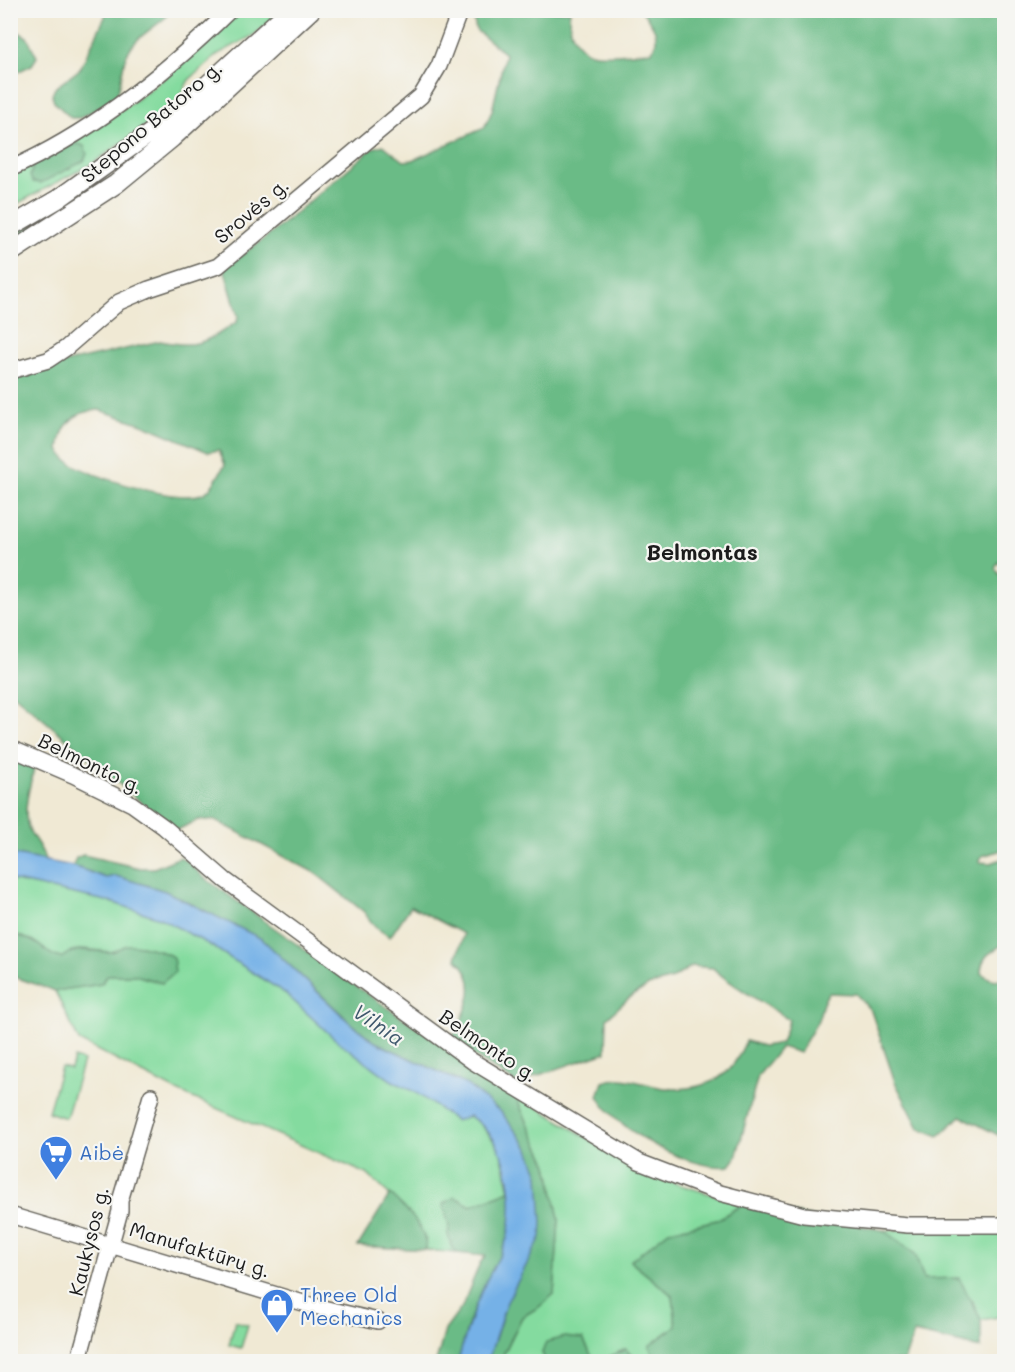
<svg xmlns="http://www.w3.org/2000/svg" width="1015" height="1372" viewBox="0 0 1015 1372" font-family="Mali,sans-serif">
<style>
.green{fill:#84db9f;stroke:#507c5e;stroke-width:1.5}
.forest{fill:#6bbb86;stroke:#446c51;stroke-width:1.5;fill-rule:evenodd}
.water{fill:#74b1e7;stroke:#486682;stroke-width:1.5}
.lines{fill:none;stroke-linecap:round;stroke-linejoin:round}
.minor-casing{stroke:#66645c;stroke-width:18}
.major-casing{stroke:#66645c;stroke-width:21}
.minor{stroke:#fff;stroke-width:15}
.major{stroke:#fff;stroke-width:18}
.labels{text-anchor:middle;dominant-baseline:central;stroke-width:4.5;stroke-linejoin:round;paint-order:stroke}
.street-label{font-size:20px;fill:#1c1c1c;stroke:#f6f6f2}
.shop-label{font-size:20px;fill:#366cbe;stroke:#f6f6f2;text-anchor:start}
.water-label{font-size:21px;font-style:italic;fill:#3f586d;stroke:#f6f6f2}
.quarter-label{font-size:22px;font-weight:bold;fill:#1c1c1c;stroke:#f6f6f2}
</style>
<rect width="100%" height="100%" fill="#f6f6f2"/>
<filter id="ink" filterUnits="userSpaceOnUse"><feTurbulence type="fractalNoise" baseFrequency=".0167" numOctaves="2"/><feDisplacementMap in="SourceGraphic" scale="12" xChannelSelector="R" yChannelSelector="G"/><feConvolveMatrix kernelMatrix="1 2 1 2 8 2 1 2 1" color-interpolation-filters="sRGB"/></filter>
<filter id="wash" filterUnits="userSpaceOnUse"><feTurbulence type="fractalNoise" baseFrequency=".008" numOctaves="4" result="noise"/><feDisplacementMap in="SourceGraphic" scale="24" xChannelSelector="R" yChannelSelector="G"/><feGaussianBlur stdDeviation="1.35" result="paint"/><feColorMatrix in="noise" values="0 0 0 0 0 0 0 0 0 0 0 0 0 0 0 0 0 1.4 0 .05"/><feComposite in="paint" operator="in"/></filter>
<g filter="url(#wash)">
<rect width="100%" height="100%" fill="#f0e9d4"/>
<!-- green -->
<path class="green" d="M238,11H281L254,35L218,54L189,80L175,105L93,163L11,207V194L15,192V173C103,129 169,80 238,11Z
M96,184L99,188L11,245L10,235Z
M10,880L111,902L160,918L210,945L285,993L335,1039L391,1080L415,1092L456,1121L469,1116L479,1122L500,1149L510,1191L471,1206L455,1197C451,1215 444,1237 457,1253L426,1250V1240L403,1207L367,1174L170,1088L79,1041L55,991L101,984L107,975H135L162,983L161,950L151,951L142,946L110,952L85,949L71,951L62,958L54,957L32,940L16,936L11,929Z
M74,1058L83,1061L66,1118L48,1112L61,1067L71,1069Z
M513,1092L620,1158L658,1178L743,1204L717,1220L669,1231L631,1262L673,1296L676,1326L649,1346L656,1361H636L625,1349L601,1361H594L583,1339L542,1353L546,1361L500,1362L522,1317L539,1307L554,1294L559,1219L548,1165Z
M883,1230H1004V1316L981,1320L972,1300L924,1279L915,1254Z
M235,1321L248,1325L241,1348L229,1345Z"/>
<!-- forest -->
<path class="forest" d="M106,11H168L166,17C152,30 133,38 126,57C121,71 122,86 115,99L80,118H71L54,102L52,95L55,88L80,69L105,17Z
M472,11H570C567,26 574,47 591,53C604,57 637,52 652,51C662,35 652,24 642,11H1004V567L998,562L995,568L1004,581V846L1002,850L982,856L979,862L991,863L1002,859L1004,862V944C991,952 981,956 981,973C990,979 994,982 1004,978V1138L961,1116L939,1136L919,1128L895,1082L871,1011L856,994L829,993C821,1001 822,1012 817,1022C812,1032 805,1041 800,1053L781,1047L758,1076L736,1158L730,1166C692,1172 615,1130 598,1096L603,1082C621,1075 636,1082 654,1086C679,1093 716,1087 732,1066C738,1059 742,1049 746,1041L763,1046L781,1043L789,1020C771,1007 725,982 713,968L692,966L672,979L648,986L629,998L607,1018L606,1052L516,1083L451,1041C465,1011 484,985 456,958L464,934L411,906L390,937L375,927L364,912L315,873L215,820H198L175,831L11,692V375L160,341C199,349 205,342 237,322L238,316L224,268L273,232L373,148L383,145L404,161L413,160L484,128L492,111L505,54L476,30ZM99,410L142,424L208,452L219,450L225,465C218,474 213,490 202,494C176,503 90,477 68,461C64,459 62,453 59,450C61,425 73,411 99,410Z
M10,27L27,37L37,57L32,65L11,75Z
M79,144L84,146L87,153L84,161L41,183L33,182L30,176L34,164L70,145Z
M10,754L35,764C31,783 22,808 28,827C33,840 43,847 45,861L11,854Z
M83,855L140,868H154L180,857L187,861L202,876L351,983L513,1092L548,1165L559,1219L554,1294L539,1307L522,1317L500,1361H488L506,1304L529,1149L501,1112L467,1085L375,1042L350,1022L262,939L165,891L116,876L106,878L73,866L76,858Z
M11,929C17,938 23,936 32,941C43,946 49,956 61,958C78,945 91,952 111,952C117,951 119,948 124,946C136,942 163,951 173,957L175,972L162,983L135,975H108L101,984L55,991L11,976Z
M510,1191C523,1229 484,1282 471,1317C466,1331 462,1347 458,1361L436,1362L445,1330L462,1307L480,1263L486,1256L457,1253L451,1246L448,1234L449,1226L443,1204L455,1197L471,1206Z
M390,1194C406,1210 426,1225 426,1250L358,1246Z
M743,1204L883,1230L915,1254L924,1279L959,1278L981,1320V1348L914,1333L904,1361H656L649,1346L676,1326L673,1296L630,1261L669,1231L717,1220Z
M564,1337L583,1339L594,1361H546L542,1353L546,1342Z
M626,1349L636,1361H601Z"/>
<!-- water -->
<path class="water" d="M10,854L73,866L106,878L116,876L165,891L262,939L349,1022L375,1042L467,1085L501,1112L529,1149L539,1175L542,1223L541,1237L506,1304L488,1361H458C465,1336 472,1312 483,1288C490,1271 502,1255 507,1238C518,1198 508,1138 469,1116L456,1121L415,1092L391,1080L335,1039L285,993L210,945L160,918L111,902L11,880Z"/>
</g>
<g filter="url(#ink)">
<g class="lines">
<!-- minor casing -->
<g class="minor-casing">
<path id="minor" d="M10,169C93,132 166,73 230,10
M10,371L48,360L66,348L119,302L149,289L218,266L421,96L439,66L460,10
M10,748L73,775L132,804L164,827L225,880L472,1061L639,1162L720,1193L804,1215L908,1225H1004
M10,1215L310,1305L378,1321
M78,1362L120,1211V1201L151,1096"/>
</g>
<!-- major casing -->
<g class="major-casing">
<path id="major" d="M10,227L58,199L170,119L290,10
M10,253L116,184L172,138L311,10"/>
</g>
<!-- minor -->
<use href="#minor" class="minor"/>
<!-- major -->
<use href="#major" class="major"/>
</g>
</g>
<!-- icons -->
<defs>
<g id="supermarket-pin" transform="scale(1.725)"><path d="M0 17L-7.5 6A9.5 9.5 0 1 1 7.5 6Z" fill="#3f7fe0" stroke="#f6f6f2"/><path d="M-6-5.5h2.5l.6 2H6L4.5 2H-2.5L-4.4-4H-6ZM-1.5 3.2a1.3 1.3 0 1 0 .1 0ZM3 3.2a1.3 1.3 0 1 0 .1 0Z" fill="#fff"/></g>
<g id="shop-pin" transform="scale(1.725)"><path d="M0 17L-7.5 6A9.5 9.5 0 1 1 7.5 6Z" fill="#3f7fe0" stroke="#f6f6f2"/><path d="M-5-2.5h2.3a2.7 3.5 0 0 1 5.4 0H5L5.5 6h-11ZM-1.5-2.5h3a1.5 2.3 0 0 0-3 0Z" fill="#fff"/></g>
</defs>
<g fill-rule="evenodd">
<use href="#supermarket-pin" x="56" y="1152"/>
<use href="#shop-pin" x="277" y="1305"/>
</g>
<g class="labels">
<!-- street labels -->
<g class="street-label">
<text transform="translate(151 121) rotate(-40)">Stepono Batoro g.</text>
<text transform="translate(251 210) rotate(-40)">Srovės g.</text>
<text transform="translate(91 763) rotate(26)">Belmonto g.</text>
<text transform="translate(489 1045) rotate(34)">Belmonto g.</text>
<text transform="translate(88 1241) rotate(-76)">Kaukysos g.</text>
<text transform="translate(200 1249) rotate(17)">Manufaktūrų g.</text>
</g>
<!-- shop labels -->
<g class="shop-label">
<text x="79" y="1152">Aibė</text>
<text x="300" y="1294">Three Old<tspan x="300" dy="23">Mechanics</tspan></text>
</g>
<!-- water labels -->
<g class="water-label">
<text transform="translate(379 1024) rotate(34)">Vilnia</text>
</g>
<!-- quarter labels -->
<g class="quarter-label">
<text x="702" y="551">Belmontas</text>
</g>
</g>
<!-- margin -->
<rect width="1015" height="1372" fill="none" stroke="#f6f6f2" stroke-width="36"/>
</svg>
